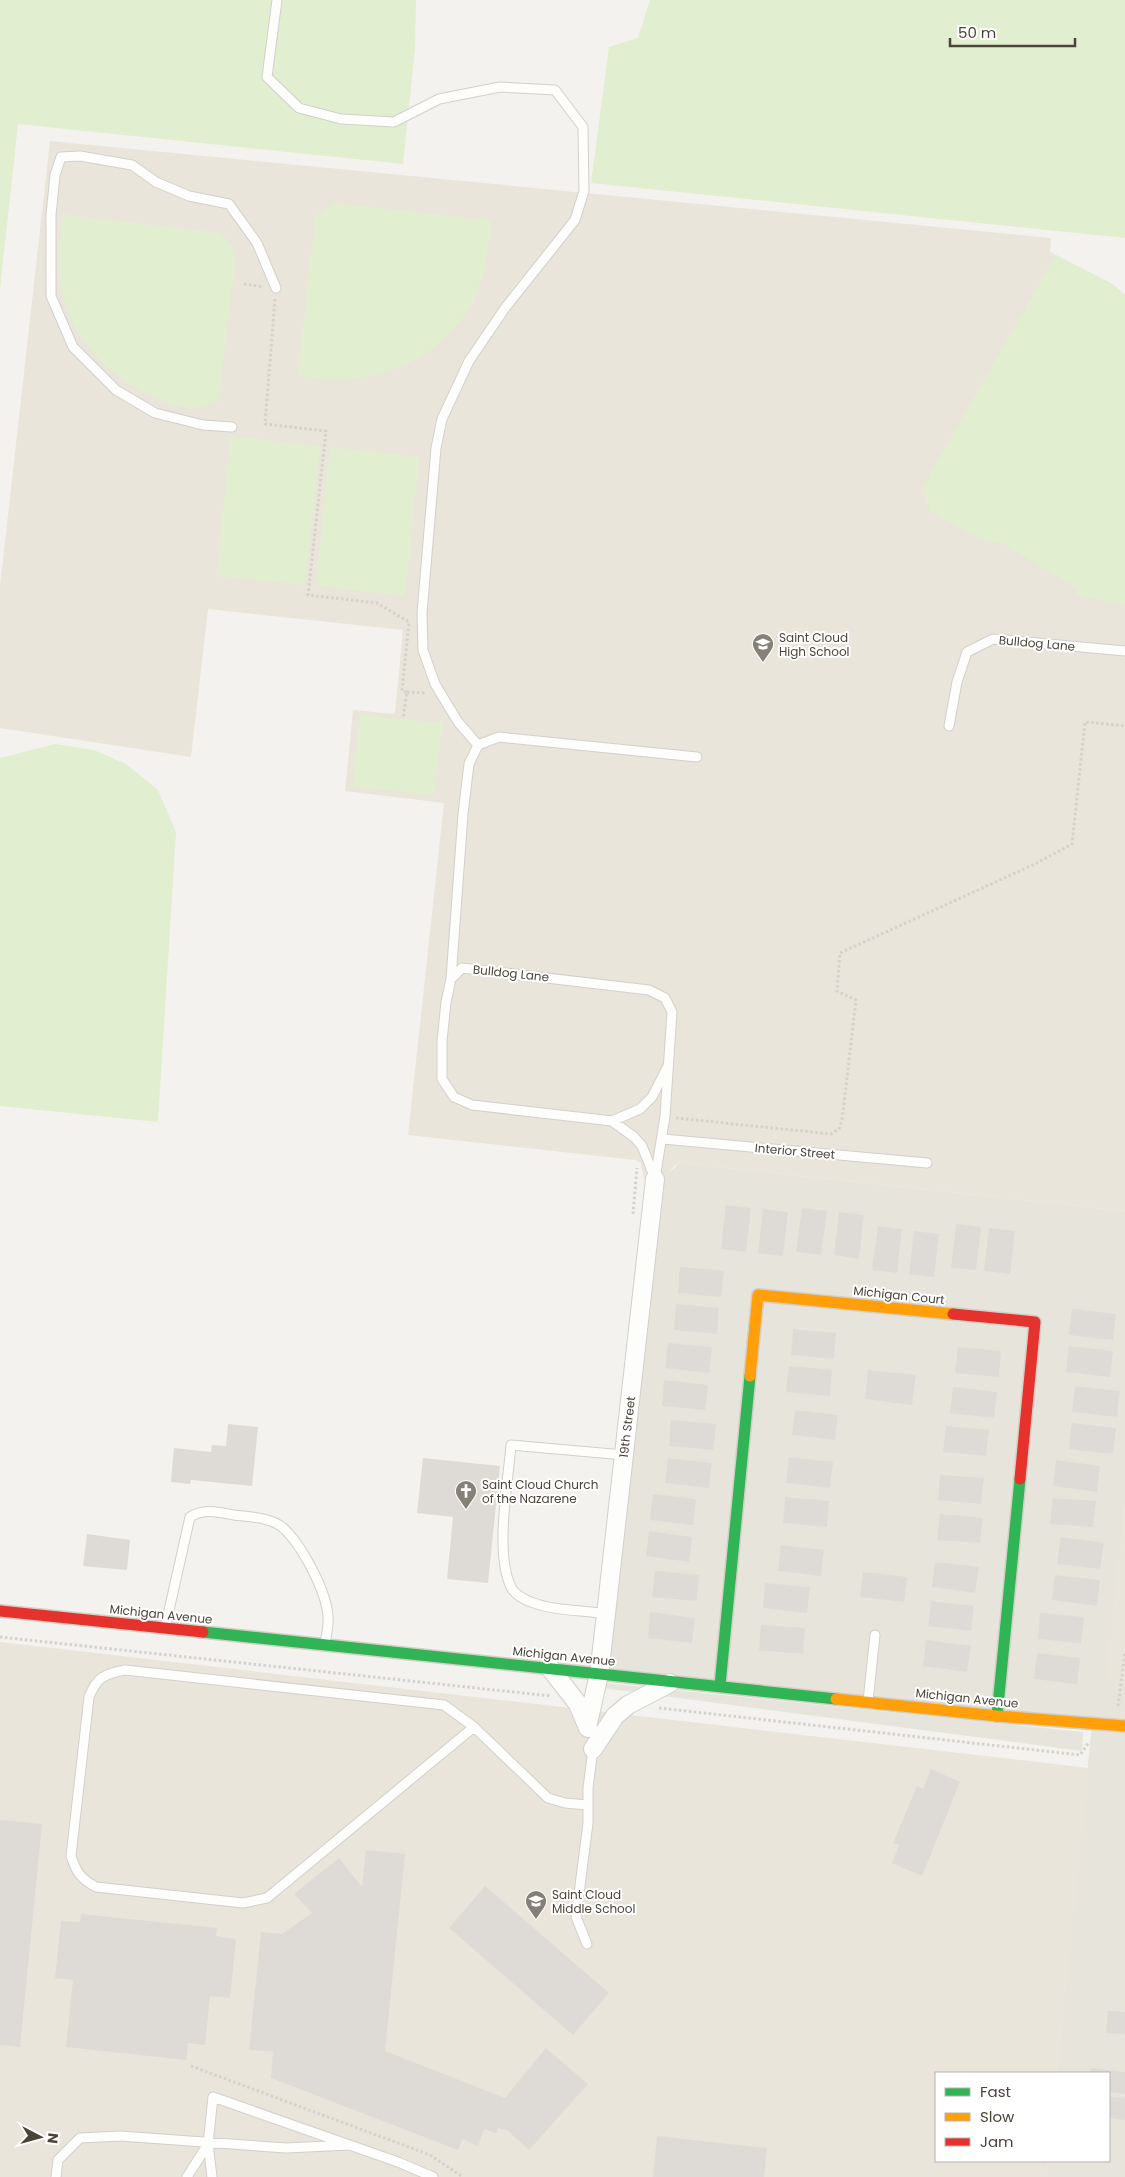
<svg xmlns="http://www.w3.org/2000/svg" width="1125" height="2177" viewBox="0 0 1125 2177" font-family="Poppins,sans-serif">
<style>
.residential{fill:#e7e4dc}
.education{fill:#eae5da}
.green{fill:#e1eecf}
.building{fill:#dedbd6}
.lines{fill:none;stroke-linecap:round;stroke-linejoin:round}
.lane-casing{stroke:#d2d0cb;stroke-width:11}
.street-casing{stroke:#d2d0cb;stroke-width:20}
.fast-casing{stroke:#d3cfc5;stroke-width:14}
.slow-casing{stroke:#d3cfc5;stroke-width:14}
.jam-casing{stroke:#d3cfc5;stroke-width:14}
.path{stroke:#d3d2cc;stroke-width:3;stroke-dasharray:2.5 2.5;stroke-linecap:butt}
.lane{stroke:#fdfdfc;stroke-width:9}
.street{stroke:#fdfdfc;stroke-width:18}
.fast{stroke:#30b455;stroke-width:11}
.slow{stroke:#ff9f0a;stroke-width:11}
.jam{stroke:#e5322d;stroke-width:11}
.labels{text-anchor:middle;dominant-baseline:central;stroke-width:4;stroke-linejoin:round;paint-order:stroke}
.poi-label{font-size:12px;fill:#4b4439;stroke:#fff;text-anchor:start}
.street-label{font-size:12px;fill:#4b4439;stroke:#fff}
</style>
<rect width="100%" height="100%" fill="#f4f2ee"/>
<!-- residential -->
<path class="residential" d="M680,1163L1125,1211V1505L1107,1679L1125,1682V2177H1046L1048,2161H1109V2073H1057L1092,1724L599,1674L663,1180L667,1174Z
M595,1682L1083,1732L1082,1751L595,1687Z"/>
<!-- education -->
<path class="education" d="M50,141L1051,238L1050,252L1112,284L1125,295V1211L680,1163L674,1166L663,1180L644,1179L641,1163L635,1160L408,1135L444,803L345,791L353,710L395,714L403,630L208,609L191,757L0,728V586Z
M1125,1505V1682L1106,1680Z
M0,1642L1089,1768L1057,2073H936V2161H1048L1046,2177H0Z"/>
<!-- green -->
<path class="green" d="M0,0H416L415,49L403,164L18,124L0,289Z
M650,0H1125V238L591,183L609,47L638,38Z
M335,203L491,220C489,244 486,269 477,291C450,361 367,392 298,375L315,217Z
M62,214L221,233L236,251L219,401C212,403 204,407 197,408C183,409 168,403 156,398C111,379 75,343 63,294C56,268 60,241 62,214Z
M1056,255L1112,284L1125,295V605L1078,595L1072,585L1003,544L979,539L930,511L922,488Z
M231,436L320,446L305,585L216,576Z
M330,447L419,457L405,596L316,586Z
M360,715L442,723L434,795L353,787Z
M55,744L94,750L126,764L158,790L176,832L158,1122L0,1106V758Z"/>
<!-- building -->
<path class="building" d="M726,1205L751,1208L746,1252L721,1249Z
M802,1208L827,1211L821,1255L796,1252Z
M763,1209L788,1212L783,1256L758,1253Z
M839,1212L864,1215L859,1259L834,1255Z
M956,1224L981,1227L976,1270L951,1268Z
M878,1226L902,1229L897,1273L872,1270Z
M989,1228L1015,1231L1010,1274L984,1271Z
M914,1231L939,1234L934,1277L909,1274Z
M680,1267L724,1271L721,1297L678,1293Z
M676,1304L719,1308L717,1334L674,1330Z
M1072,1309L1116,1314L1113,1340L1069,1335Z
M793,1329L836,1333L834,1359L791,1355Z
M668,1343L712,1347L709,1373L665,1368Z
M1069,1346L1113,1351L1110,1377L1066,1372Z
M958,1347L1001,1351L999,1377L955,1373Z
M789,1366L832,1370L830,1396L786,1392Z
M868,1370L916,1375L912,1405L865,1399Z
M664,1380L708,1385L705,1410L662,1406Z
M1075,1386L1120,1391L1117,1417L1072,1412Z
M953,1387L997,1392L994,1418L950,1413Z
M795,1410L838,1415L835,1440L792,1435Z
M671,1420L716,1424L713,1450L669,1446Z
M1072,1423L1116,1428L1113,1454L1069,1449Z
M228,1424L258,1427L252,1486L191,1480L190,1484L171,1482L174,1448L211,1452L212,1445L226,1446Z
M946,1426L989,1430L986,1456L943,1452Z
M789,1457L833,1462L830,1488L786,1483Z
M423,1458L500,1466L488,1583L447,1579L453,1517L417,1513Z
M668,1458L712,1463L709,1488L665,1483Z
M1056,1460L1100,1466L1097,1492L1053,1486Z
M940,1475L984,1478L981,1504L938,1500Z
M653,1494L696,1499L693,1525L650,1520Z
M785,1497L829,1501L827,1527L783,1523Z
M1053,1498L1096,1501L1093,1527L1050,1524Z
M940,1514L983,1518L980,1543L937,1540Z
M649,1531L692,1537L689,1562L646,1556Z
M87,1534L130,1540L127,1570L83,1566Z
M1061,1537L1104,1543L1100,1569L1057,1564Z
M781,1545L824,1550L821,1576L778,1571Z
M935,1562L979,1567L975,1593L932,1587Z
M655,1571L699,1575L697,1601L652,1597Z
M863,1572L907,1577L904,1602L860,1597Z
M1055,1575L1100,1580L1097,1606L1052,1600Z
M765,1583L810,1587L807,1613L763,1608Z
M931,1601L974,1606L971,1631L928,1626Z
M650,1612L695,1618L692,1643L648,1638Z
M1040,1613L1084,1617L1081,1643L1038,1639Z
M761,1625L805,1628L803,1654L759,1650Z
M926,1640L971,1646L967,1672L923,1666Z
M1037,1653L1080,1658L1077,1684L1034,1679Z
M931,1769L960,1782L922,1876L892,1863L899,1845L893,1843L917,1786L923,1789Z
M0,1820L42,1824L20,2047L0,2045Z
M366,1850L405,1854L385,2051L505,2098L546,2048L588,2084L529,2150L507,2130L498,2128L496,2133L484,2129L478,2146L462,2139L458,2150L271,2078L273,2051L249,2050L261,1932L282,1934L312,1913L294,1894L339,1858L362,1887Z
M485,1886L609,1993L573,2035L449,1928Z
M81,1914L217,1928L216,1936L236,1939L230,1998L210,1996L205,2045L188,2043L186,2060L66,2047L73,1980L55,1978L61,1921L80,1922Z
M1108,2011L1125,2012V2034L1106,2033Z
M1091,2068L1125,2072V2094L1109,2092V2073H1091Z
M1109,2097L1125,2098V2120L1109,2118Z
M657,2136L767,2148L764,2177H653Z"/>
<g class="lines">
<!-- lane casing -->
<g class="lane-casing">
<path id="lane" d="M277,0L267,77L299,108L341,119L394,122L439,99L500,87L555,90L583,127L584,191L575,220L505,308L469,361L442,419L436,448L422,613L423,650L435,684L458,722L478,745
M232,427L203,425L155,413L116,390L73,347L51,296V215L55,175L61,157L80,156L132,165L156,182L189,196L229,204L257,243L276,288
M949,726L957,682L967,652L993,639L1125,651
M451,979L463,814L469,764L478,745L499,737L697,757
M612,1121L634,1137L642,1146L654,1176
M663,1139L927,1163
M655,1179L665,1116L672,1012L665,998L649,990L462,968L451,979L446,1002L442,1041V1079L454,1097L472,1105L612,1121L640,1109L652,1097L668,1066
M606,1614C582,1610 554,1611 531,1602C525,1600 515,1594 512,1589C494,1556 508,1483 511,1445L624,1455
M165,1628L190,1517C204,1508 218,1512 234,1515C248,1517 270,1517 282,1527C301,1543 327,1592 328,1617C329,1626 326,1636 325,1644
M868,1701L875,1635
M474,1727L267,1898L243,1903L96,1887C81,1879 76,1872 71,1856L89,1697C97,1677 104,1674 125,1670L444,1705L474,1727L548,1798L565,1803L588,1805
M587,1944L576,1917L588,1823V1788L593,1749
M56,2177L58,2160L80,2138L120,2136L286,2148L350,2145
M187,2177L208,2144
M212,2177L208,2144L213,2097L398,2162L433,2177"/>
</g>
<!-- street casing -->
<g class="street-casing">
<path id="street" d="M550,1668L578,1704L588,1728
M588,1723L599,1674L606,1614L655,1179
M593,1749L615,1716L628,1705L670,1683"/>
</g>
<!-- fast casing -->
<g class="fast-casing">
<path id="fast" d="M203,1632L836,1699
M720,1685L750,1376
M997,1716L1020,1479"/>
</g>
<!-- slow casing -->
<g class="slow-casing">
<path id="slow" d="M750,1376L758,1295L953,1314
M836,1699L997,1716L1125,1726"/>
</g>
<!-- jam casing -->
<g class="jam-casing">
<path id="jam" d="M953,1314L1035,1322L1020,1479
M0,1611L203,1632"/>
</g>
<!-- path -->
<path class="path" d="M244,284L264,287
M275,299L265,424L326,431L308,595L377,603L409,622L402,691L407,692L403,719
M407,692L426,693
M676,1118L831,1134L839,1129L842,1120L856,1000L837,991L840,953L1035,864L1072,844L1085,722L1125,726
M633,1214L637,1168
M0,1637L551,1696
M1118,1706L1125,1652
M659,1708L1080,1755L1089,1742
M191,2066L430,2155L463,2177"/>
<!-- lane -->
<use href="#lane" class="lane"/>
<!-- street -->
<use href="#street" class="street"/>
<!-- fast -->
<use href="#fast" class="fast"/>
<!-- slow -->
<use href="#slow" class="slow"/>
<!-- jam -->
<use href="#jam" class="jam"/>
</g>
<!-- icons -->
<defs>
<g id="school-pin" transform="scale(1.125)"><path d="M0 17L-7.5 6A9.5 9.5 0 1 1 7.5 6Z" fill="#868178" stroke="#fff"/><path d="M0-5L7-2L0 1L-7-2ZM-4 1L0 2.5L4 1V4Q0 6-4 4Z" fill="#fff"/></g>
<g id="church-pin" transform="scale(1.125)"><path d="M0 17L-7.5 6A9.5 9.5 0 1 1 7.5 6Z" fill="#868178" stroke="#fff"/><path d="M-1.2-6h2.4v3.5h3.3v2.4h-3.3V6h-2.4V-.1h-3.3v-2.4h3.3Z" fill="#fff"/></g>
</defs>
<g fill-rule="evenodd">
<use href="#school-pin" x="763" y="644"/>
<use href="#church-pin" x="466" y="1491"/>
<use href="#school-pin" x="536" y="1901"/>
</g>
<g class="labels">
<!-- poi labels -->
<g class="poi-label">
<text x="779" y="637">Saint Cloud<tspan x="779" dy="14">High School</tspan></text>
<text x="482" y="1484">Saint Cloud Church<tspan x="482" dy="14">of the Nazarene</tspan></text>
<text x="552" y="1894">Saint Cloud<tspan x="552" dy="14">Middle School</tspan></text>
</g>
<!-- street labels -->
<g class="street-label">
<text transform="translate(1037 643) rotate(5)">Bulldog Lane</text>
<text transform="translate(511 973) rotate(6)">Bulldog Lane</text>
<text transform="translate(795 1151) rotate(5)">Interior Street</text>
<text transform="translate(899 1295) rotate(6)">Michigan Court</text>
<text transform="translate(627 1427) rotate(-83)">19th Street</text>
<text transform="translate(161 1614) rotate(6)">Michigan Avenue</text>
<text transform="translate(564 1656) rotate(6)">Michigan Avenue</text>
<text transform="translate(967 1698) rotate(6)">Michigan Avenue</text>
</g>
</g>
<!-- legend -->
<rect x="935" y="2072" width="175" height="90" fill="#ffffff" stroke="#b7b4b0"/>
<rect x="945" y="2088" width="25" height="8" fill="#30b455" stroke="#b7b4b0"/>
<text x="980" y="2097" font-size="15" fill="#4b4439">Fast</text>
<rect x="945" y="2113" width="25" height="8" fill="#ff9f0a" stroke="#b7b4b0"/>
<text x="980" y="2122" font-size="15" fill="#4b4439">Slow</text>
<rect x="945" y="2138" width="25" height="8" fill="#e5322d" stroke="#b7b4b0"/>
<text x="980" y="2147" font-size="15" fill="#4b4439">Jam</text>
<!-- north arrow -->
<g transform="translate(40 2137) rotate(96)" stroke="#ffffff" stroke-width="4" paint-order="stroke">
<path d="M0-4L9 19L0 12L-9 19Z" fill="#4b4439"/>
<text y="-8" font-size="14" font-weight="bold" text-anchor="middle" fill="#4b4439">N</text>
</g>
<!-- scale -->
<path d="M950 38v8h125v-8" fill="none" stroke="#4b4439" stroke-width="2.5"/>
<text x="958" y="38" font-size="15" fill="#4b4439" stroke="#ffffff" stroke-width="4" paint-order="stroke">50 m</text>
</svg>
